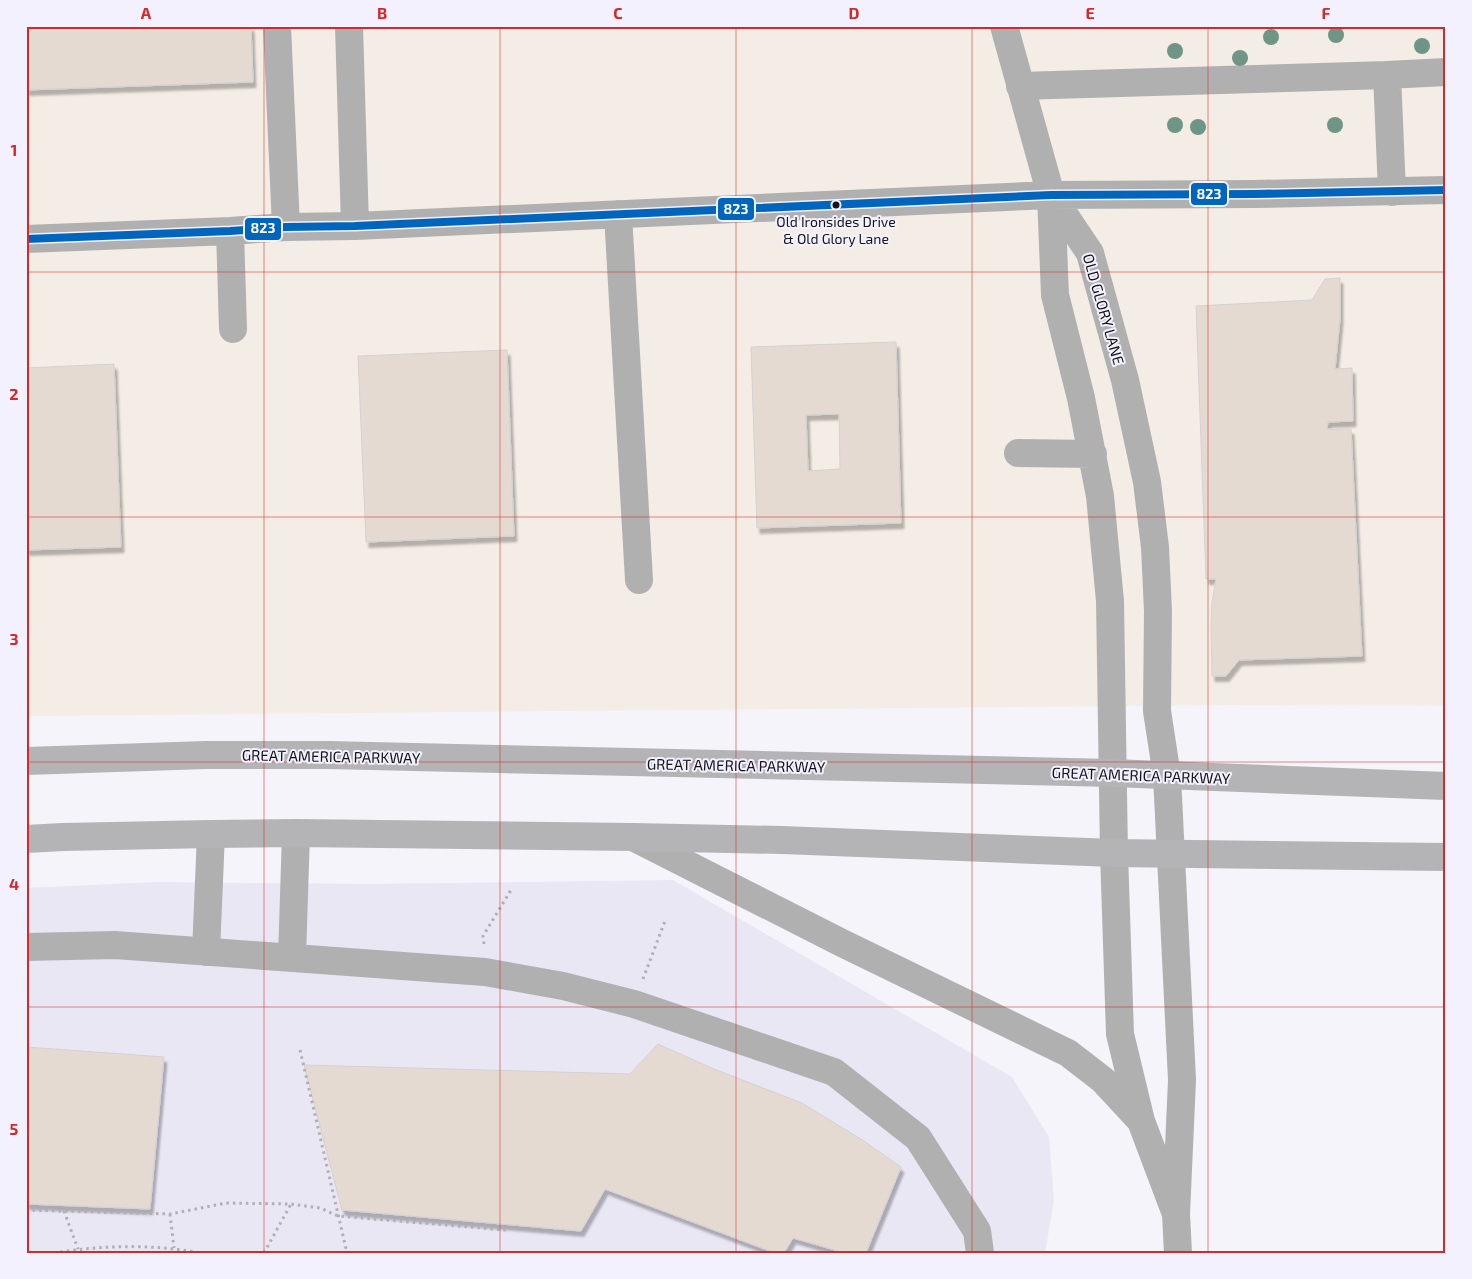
<svg xmlns="http://www.w3.org/2000/svg" width="1472" height="1279" viewBox="0 0 1472 1279" font-family="'Exo 2',sans-serif">
<style>
.built{fill:#e9e7f4}
.industrial{fill:#f4ede5}
.building{fill:#e5dad2;stroke:#d3d1d2;fill-rule:evenodd;filter:url(#shadow)}
.lines{fill:none;stroke-linecap:round;stroke-linejoin:round}
.path{stroke:#b0afb1;stroke-width:3;stroke-dasharray:2.5 4;stroke-linecap:butt}
.minor{stroke:#b1b0b1;stroke-width:28}
.major{stroke:#b4b3b5;stroke-width:28}
.bus-1-casing{stroke:#f3f1fd;stroke-width:11}
.bus-1{stroke:#0065bd;stroke-width:8}
.tree{fill:#6e9586}
.grid{fill:none;stroke:#d62828;stroke-width:1;stroke-opacity:0.55}
.bus-dot{fill:#151418;stroke:#f3f1fd;stroke-width:2}
.labels{text-anchor:middle;dominant-baseline:central;stroke-width:4;stroke-linejoin:round;paint-order:stroke}
.bus-label{font-size:14px;fill:#151418;stroke:#f3f1fd}
.street-label{font-size:15px;fill:#151418;stroke:#f3f1fd}
.line-badge{stroke:#f3f1fd;stroke-width:2}
.badge-label{font-size:14px;text-anchor:middle;font-weight:bold;fill:#fff}
.neatline{fill:none;stroke:#d62828;stroke-width:2}
.grid-label{font-size:16px;text-anchor:middle;font-weight:bold;fill:#d62828}
</style>
<defs>
<filter id="shadow"><feDropShadow dx="3" dy="5.5" stdDeviation="1" flood-color="#0004"/></filter>
</defs>
<rect width="100%" height="100%" fill="#f5f4fa"/>
<!-- built -->
<path class="built" d="M673,880L1012,1077L1049,1137L1054,1201L1045,1253H26V888L156,882L370,884Z"/>
<!-- industrial -->
<path class="industrial" d="M26,26H1446V706L1230,705L26,716Z"/>
<!-- building -->
<path class="building" d="M26,26H251L253,82L26,90Z
M1340,278V319L1335,369L1352,368L1353,421L1328,422L1327,429H1351L1362,656L1239,660L1226,676H1212L1211,625L1212,602L1216,579H1206L1196,306L1312,300L1325,279Z
M896,342L901,523L757,528L751,347ZM839,414L840,469L808,471L806,415Z
M507,350L514,536L366,542L358,356Z
M114,364L121,547L26,550V368Z
M658,1044L714,1069L802,1103L864,1141L901,1167L866,1253H845L793,1238L784,1253H775L605,1189L581,1231L342,1210L304,1065L630,1074Z
M26,1047L164,1057L150,1209L26,1204Z"/>
<g class="lines">
<!-- path -->
<path class="path" d="M484,944L483,936L511,890
M643,979L665,921
M300,1050L347,1253
M26,1210L170,1214L226,1203L291,1204L320,1208L338,1216L506,1230
M64,1211L78,1249
M170,1214L174,1248
M54,1253C103,1245 153,1244 201,1253
M264,1253L291,1204"/>
<!-- minor -->
<path class="minor" d="M277,26L286,227
M349,26L355,226
M1004,26L1051,195L1055,295L1081,398L1100,496L1110,601L1114,853L1120,1034L1141,1121L1176,1214
M1387,75L1392,192
M1020,86L1387,75L1446,72
M1051,195L1090,253L1125,380L1147,482L1155,547L1158,611L1157,711L1167,776L1182,1080L1176,1214L1178,1253
M618,214L639,580
M230,231L233,329
M26,239L230,231L286,227L355,226L1051,195L1254,194L1446,190
M1018,453L1093,454
M633,837L842,943L1068,1053L1103,1080L1140,1120
M26,947L115,945L485,972L563,986L634,1004L834,1072L918,1138L977,1231L980,1253
M206,952L211,834
M292,958L296,833"/>
<!-- major -->
<path class="major" d="M26,761L206,755H328L1112,773L1446,786
M26,839L63,837L211,834L296,833L633,837L782,840L1114,853L1446,857"/>
<!-- bus-1 casing -->
<g class="bus-1-casing">
<path id="bus-1" d="M26,239L230,231L286,227L355,226L1051,195L1254,194L1446,190"/>
</g>
<!-- bus-1 -->
<use href="#bus-1" class="bus-1"/>
</g>
<!-- trees -->
<g class="tree">
<circle cx="1336" cy="35" r="8"/>
<circle cx="1271" cy="37" r="8"/>
<circle cx="1422" cy="46" r="8"/>
<circle cx="1175" cy="51" r="8"/>
<circle cx="1240" cy="58" r="8"/>
<circle cx="1175" cy="125" r="8"/>
<circle cx="1335" cy="125" r="8"/>
<circle cx="1198" cy="127" r="8"/>
</g>
<!-- grid -->
<path class="grid" d="M264,26V1253M500,26V1253M736,26V1253M972,26V1253M1208,26V1253M26,272H1446M26,517H1446M26,762H1446M26,1007H1446"/>
<!-- markers -->
<circle class="bus-dot" cx="836" cy="205" r="4.5"/>
<g class="labels">
<!-- bus labels -->
<g class="bus-label">
<text x="836" y="221">Old Ironsides Drive<tspan x="836" dy="17">&amp; Old Glory Lane</tspan></text>
</g>
<!-- street labels -->
<g class="street-label">
<text transform="translate(1104 309) rotate(74)">OLD GLORY LANE</text>
<text transform="translate(331 756) rotate(1)">GREAT AMERICA PARKWAY</text>
<text transform="translate(736 765) rotate(1)">GREAT AMERICA PARKWAY</text>
<text transform="translate(1141 775) rotate(2)">GREAT AMERICA PARKWAY</text>
</g>
</g>
<g class="line-badge">
<rect x="1190" y="182" width="38" height="24" rx="5" fill="#0065bd"/>
<rect x="717" y="197" width="38" height="24" rx="5" fill="#0065bd"/>
<rect x="244" y="217" width="38" height="24" rx="5" fill="#0065bd"/>
</g>
<g class="badge-label">
<text x="1209" y="199">823</text>
<text x="736" y="214">823</text>
<text x="263" y="233">823</text>
</g>
<!-- border -->
<rect width="1472" height="1279" fill="none" stroke="#f3f1fd" stroke-width="55"/>
<rect x="28" y="28" width="1416" height="1224" class="neatline"/>
<g class="grid-label">
<text x="146" y="19">A</text>
<text x="382" y="19">B</text>
<text x="618" y="19">C</text>
<text x="854" y="19">D</text>
<text x="1090" y="19">E</text>
<text x="1326" y="19">F</text>
<text x="14" y="156">1</text>
<text x="14" y="400">2</text>
<text x="14" y="645">3</text>
<text x="14" y="890">4</text>
<text x="14" y="1135">5</text>
</g>
</svg>
